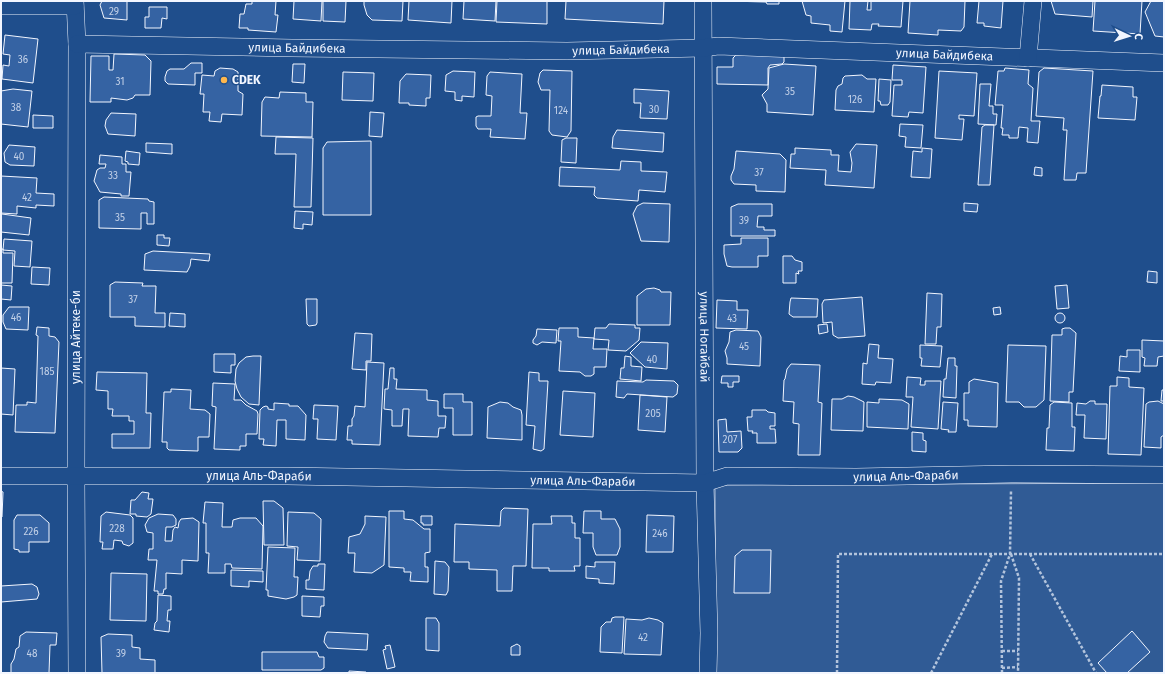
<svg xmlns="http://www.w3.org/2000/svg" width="1165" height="674" viewBox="0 0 1165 674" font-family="'Fira Sans',sans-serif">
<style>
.green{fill:#305b95;stroke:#a8bbd7}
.building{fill:#3563a3;stroke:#f2f6ff}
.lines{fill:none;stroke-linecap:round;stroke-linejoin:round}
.street-casing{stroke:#f2f6ff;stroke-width:18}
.path{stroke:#b3c4dc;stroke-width:2.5;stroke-dasharray:3 2;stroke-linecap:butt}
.street{stroke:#1f4e8c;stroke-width:17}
.poi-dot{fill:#ffb74d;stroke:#1f4e8c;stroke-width:1.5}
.labels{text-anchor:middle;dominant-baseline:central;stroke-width:3;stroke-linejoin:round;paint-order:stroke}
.number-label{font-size:10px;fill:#c3d1e8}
.street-label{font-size:12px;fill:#f2f6ff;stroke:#1f4e8c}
.poi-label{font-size:12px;font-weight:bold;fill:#f2f6ff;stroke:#1f4e8c;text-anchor:start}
</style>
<rect width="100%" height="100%" fill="#1f4e8c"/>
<!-- green -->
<path class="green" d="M1164,483V673H716L715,485Z"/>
<!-- building -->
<path class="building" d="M102,1H127V20L104,18L100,5Z
M252,1H276L275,15H278L276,32L248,30V28H239L240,14H244L246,4H252Z
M294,1H322L321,21L293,19Z
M323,1H346L345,22L323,21Z
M364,1H403L402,21L372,20L367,15L364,5Z
M409,1H452L451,23L408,20Z
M464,1H496L495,21L463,19Z
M497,1H547V24L496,22Z
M566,1H664L663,24L565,19Z
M728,1H779V4H767L766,2Z
M802,1H845L842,32L830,31V25L811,23V16L806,15Z
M850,1H868L867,10H871V1H903L901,27L878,26L879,24H872L871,30L849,29Z
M910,1H965L964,27L961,31L938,30V35L908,33Z
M979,1H1003L1001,28L984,26V23H977Z
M1051,1H1093L1092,17L1055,14Z
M1095,1H1142L1140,34L1093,31Z
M1151,1H1164V37L1155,36L1145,12Z
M149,7H167V19L162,18L161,28H145V17H149Z
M5,35L38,39L33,83L2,79L3,65L9,66L10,55L3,54Z
M114,54L145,55L151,61L150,95H135L133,98L127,100L111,98V102H90L91,56H109V70H113Z
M736,55H784V62L782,64L770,65L768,68V85L717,84V67H733V58Z
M191,63H202V73H195V85L168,84L165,81V77L167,71L170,69H184Z
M293,64H305L304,83L292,82Z
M784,64L816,66L813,115L767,112V104L762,95L768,89L769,68Z
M893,65L926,67L923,113L909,112L908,117L892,116L894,85H902V80H892Z
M220,68L233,69L238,72V91L243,94L242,115L222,114L221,122L209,121L210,112H203L204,94H200L202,75L214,76L215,71Z
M1005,68L1029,70L1028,84L1033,88L1031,121H1040L1038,143L1027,142L1028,128L1019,127L1018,138H1009V135H1002L1003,128H1001L1003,105H995L998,71H1004Z
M1044,68L1093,71L1086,173H1077L1076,180H1064L1067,130H1063L1064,118L1036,116L1039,72Z
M543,70L572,71L571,131L567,137L552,135L549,131L550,90H541L538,82L540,73Z
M453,71L475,72L474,97L462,96V101L455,100V92L445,91L446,75Z
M939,71L977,73L974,116L959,115V119H964L962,140L935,138Z
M343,72L374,73L373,101L342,100Z
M490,72L522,74L520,113H527L525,139L490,137L491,129H478L476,126V117L478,116H491L492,96L486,95L487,76Z
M406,74L431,75L430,98H426V106L409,105V103H399L400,81Z
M862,75L867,79H876L874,112L835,110L836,90L838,86L842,84L843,78L845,76Z
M879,79L891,80L890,102L888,105H881L880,101H878Z
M980,84H991L989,106H993V114H997L996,125L978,124Z
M1102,85L1133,87V97H1137L1135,120L1098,118L1100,96H1101Z
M13,89L32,91L28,127L1,124V91Z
M634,89L669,91L667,119L640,118L641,103H634Z
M280,92L306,93V102H313L312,137L261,136L262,102L265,97L279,98Z
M370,112L384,113L382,137L369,136Z
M111,113L136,114L135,136L108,134L105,126L106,120Z
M33,115L53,116V128H33Z
M900,124L923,125L921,148L905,147L906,137L899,136Z
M985,125H994L990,185H978L982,127Z
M617,130L664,133L663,152L612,148L613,137Z
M276,137L313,138L311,207H294L296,154H275Z
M566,138H577L576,163L561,162L562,140Z
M371,141V215H323V148L327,142Z
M146,143L172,144V154L146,152Z
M856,144L877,145L874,188L825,185L826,170L790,168L791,154H795V148L831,150V155H839L838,171L851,172L852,163L850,152Z
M9,145L35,147L34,166L10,165L5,162L4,153Z
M922,148L932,149L930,178L911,177L913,151L922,152Z
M126,151L140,153L139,165L128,164V162L125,161Z
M736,151L780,154L786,160L785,192L756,191V185L734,184L731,180V176L734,169Z
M100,155L122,157V164H126V172H131L129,196H121V194L100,192L94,181L97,170L100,168H105L106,164H99Z
M621,161L641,162V171L667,172L665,192L639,190L638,201L597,198L594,195L595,187L559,186L560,167L620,170Z
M1035,167L1042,168V176L1034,175Z
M1,176L37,178L36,193L54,194V206L36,205V208L17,206V214L1,213Z
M104,197L148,199L149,201L154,202V224H147V213H141V229L99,228V200Z
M643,203L670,204L669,242L641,241L633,214L637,206Z
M964,203L978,204L977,212L964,211Z
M738,204H772V216H758L757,227H764V230H775V236H731V207Z
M295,211L313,212L312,225L303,224V229L294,228Z
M2,214L31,218L29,235L1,232V215Z
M157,235H164V238H170L169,246L157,245Z
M741,238H768V256H758V267H732L727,266L724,254V245L741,244Z
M4,239L32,241L30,267L14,266L15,251L3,250Z
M1,249H3V253H13L12,283H1Z
M153,251L210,254L209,261L191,259L190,266L187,272L144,270L145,254Z
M783,256H792L795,260L802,262V271H798L799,274L796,273V283H783Z
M32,267L50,268L49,285L31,284Z
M1148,271L1157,272V283L1147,282Z
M115,282L143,283L142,286H156L155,313H165V327L135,326V317H110V285Z
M1,285L12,286L11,300L1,299Z
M1067,285L1069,308L1057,309L1055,286Z
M654,288L660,290L661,292H671L670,325H637V296L646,289Z
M927,293L942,294L941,327H937L936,344H925Z
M862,297L865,336L838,338L833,335L832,322L823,323L822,304L824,300Z
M791,298L818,299L817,317H793L789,314L790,302Z
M306,299H317V323L316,325L309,326L307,324Z
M717,300L737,301V310H748L747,329L716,328Z
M9,307H29L28,330L6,329L3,322V315Z
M1000,307L1001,314L994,315L993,308Z
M170,313L185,314V327L169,326Z
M1055 318a5 5 0 1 1 10 0a5 5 0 1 1-10 0Z
M609,324L635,325V328H640L639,340L626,351L608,350L609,340L594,339L595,328H606Z
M827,324L828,332L819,334L818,325Z
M37,327L49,328V336L55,337L59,342L55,433L15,432L16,405H27V402L36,403L38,336L36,335Z
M559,328H578V337L594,338L593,349H607L606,367H594V374L591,376H585L580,372L559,371L561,341H558Z
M1065,328H1070L1076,333L1073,392H1069V402L1050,401L1052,335H1062V329Z
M537,329L557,330L556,343L542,342L537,345L533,343V340L536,336Z
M736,330L758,331L761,337L760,366L727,364V358L725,351L729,342L730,332Z
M355,333L372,334L371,361H366V370L352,369Z
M1142,340L1164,341V356L1158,357L1157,366H1144L1145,358L1142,357Z
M641,342L668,343L667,369L645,367L630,353Z
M869,344L879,345L878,358L893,359L891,383L876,382L875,385L862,384L863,363L867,364Z
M920,345L942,346L940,367L921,366L922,358H920Z
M1008,345L1046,346L1044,400L1036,407H1024L1019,402H1006Z
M1127,350H1140V372L1119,371L1120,356L1127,357Z
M214,354H235V365H231V373L214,372Z
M253,356H261L259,405L249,404L241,397L237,389L235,381L236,369L239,363L246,357Z
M625,356L631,357V366L642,367L641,381L620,379L621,368H624Z
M948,358H955V366H957L956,398L943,397L944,379H946Z
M367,362L384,363L380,445L352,444V440H347L348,426H352V419L354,416L355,406L365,407Z
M791,364L820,365L818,402L822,403L820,455H798L799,424L793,423L794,402L783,401L784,380L785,379L787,369Z
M1,368L15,369L13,415L1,414Z
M390,368H394V379H397L396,389L427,390V400L438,401V416H446L445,428H439L438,437L408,436L409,409H403L402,426H392V410L384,409L385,389H388Z
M97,372L147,373L146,413H151L150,448H112V434H134V421H129V416H112L113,409H108V391L96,390Z
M529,372L539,373V381H548L544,449L541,451L533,449L535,426L526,425Z
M722,376H739V382H733V387H728V383H721Z
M907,377L921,378L920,385H925V381H941L938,429L911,427L913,397H906Z
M1117,377L1129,378V387L1144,388L1141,455L1108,454L1110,386H1117Z
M974,379L998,383L997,427L968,426V420H964V393H969V382Z
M646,380L674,381L678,385L677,394L673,397L627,394L624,398L616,397L617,381L643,382Z
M213,383L235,384L234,400H241L246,405L257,411L258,414L257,434H246V446H240V450L214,449L216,407L212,406Z
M171,389L191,390L190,409L205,410L210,414L209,437H198V451L169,450L167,448V442H162L164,392H171Z
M1162,390H1164V401H1161Z
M563,391L595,393L593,437L560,435Z
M444,394H463V402H472V435H453V408H444Z
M640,395L667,397L665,432L638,430Z
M848,396L854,397L864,402L863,431L831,430L832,399H842Z
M879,399L902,400L909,404L908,429L867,427V402L879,403Z
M1090,401H1095V404H1107L1106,439L1084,438L1085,415H1076L1077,403L1086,404Z
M1158,401L1164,404V435L1161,437V448L1144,447L1146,404L1149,402Z
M500,402L508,403L513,407L521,410L522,415V440L487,438L488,407Z
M943,402L958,403L956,432H948L949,430L941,429Z
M1054,402L1072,403V427H1075L1074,451L1046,450L1047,428H1049L1050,405Z
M274,403L289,404V406H298L306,415L305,440L286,439V420H277L276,446L263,445L264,439H259L260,410L263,407L266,406L268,407V409L274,410Z
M314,405L338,406L336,440L317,439L318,419H313Z
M752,410H766L768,412L775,413V426H770V429H775L776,443H757V433H752L753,431H748L747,417H752Z
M726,419L727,432L741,431L742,448L738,452H719L718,420Z
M912,432L923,433V440L926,441V452L912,451Z
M1,491L3,492L2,517H1Z
M142,492L149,493L148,499H153L151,514L147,517L136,516V514H130L131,500H135Z
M263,501H274L283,508L284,545H264Z
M205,502L223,503L222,527H232L233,520L240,518H256L263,526L262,569L232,568L231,564H225V573H208L209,553H206V523H203Z
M504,508L528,509L526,566H513L512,591H497V570L469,569V562H454L455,524L500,526L501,511Z
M389,511H404V519L413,520L424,529H430V552L425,553V567H428V582L410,581L411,572H404V568L389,567Z
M584,511H601V519H615L620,529V547L617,555H596L593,547V533H583Z
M106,512L130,515L133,518V543L129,546L123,544L122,541L114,540L113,549H102L103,542H100L101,516Z
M288,512L314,513L321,519L320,561L297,560L298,547L287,546Z
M158,514L173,515L176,519V525L172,527H166L165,541H172L173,530L175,527L178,528L179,522L181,519L193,518L199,522L198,561L182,560V574L166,573V589H164L163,594H158V591H154L157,560H148L149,549H153V533L147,532L145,525L149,518Z
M17,515H40L49,523V542H29V552H19V550L14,549V520Z
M647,515L674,516L673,552H646Z
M365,516L386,517L384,565L372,573L354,572L355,553H348L349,537L360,534L365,524Z
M421,516H432V525H423V523H421Z
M551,516H572V523H575V538H580V566H574L575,571H549V568H532L533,524H552Z
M268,547L295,548L294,577H298L297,595L294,597L286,599L268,596V590H266Z
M742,550H771L770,593H734L735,556Z
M435,561L445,562L449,567L448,591L446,595L434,594Z
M595,562H615L614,584L599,583V579L586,578V566L595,567Z
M318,564H325L324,590L306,589V580H309L310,571L313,566H318Z
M231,570L263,571V582L249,581V587L231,586Z
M111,573L147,574L146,621L110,620Z
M32,584L37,587L39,594L37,599L1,602V586Z
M158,595L171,596V610H168L167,621H170L169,632L154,630L155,623L157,621Z
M302,596L324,597V606H321L320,617L302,616Z
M615,617H624L622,653L600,652L601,627L606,622H611L612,618Z
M426,618H436L439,623V651L426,650Z
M649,618L658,620L663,623L661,655L624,654L626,619L642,620Z
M1132,631L1150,652L1127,673H1107L1098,663Z
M26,632L57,633L56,645H50L49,673H11V664L14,659L16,649L19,647L20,636Z
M327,632L368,634L367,650L328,648L324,642L325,636Z
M108,634L132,635V647L140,648V659L155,660V673H102L101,637Z
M517,644L520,646V655H511V647Z
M390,645L395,667L387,669L383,650L386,649L385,646Z
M262,652H317L319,657H324V668L321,670H262Z
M349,671L366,672V673H349Z"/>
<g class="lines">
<!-- street casing -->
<g class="street-casing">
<g id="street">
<path d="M75,1L77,44L76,476L77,673"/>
<path id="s1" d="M703,1L705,483L709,633L708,673"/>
<path d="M1,6H75"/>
<path id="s2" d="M77,44L292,48L567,51L703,48L718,46L1164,63"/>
<path d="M1028,58L1033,1"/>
<path id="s3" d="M1,476H287L705,483L727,476L856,477L1011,474L1164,475"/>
</g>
</g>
<!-- path -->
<path class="path" d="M1011,554L1019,578L1018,673
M1030,554L1096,673
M1002,651H1018
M1002,668L1018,667
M837,673L838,554H1164
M931,673L992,554
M1002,673L1001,581L1010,554L1011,491"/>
<!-- street -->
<use href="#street" class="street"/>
</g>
<!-- markers -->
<circle class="poi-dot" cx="224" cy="80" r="4"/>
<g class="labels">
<!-- number labels -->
<g class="number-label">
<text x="114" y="12">29</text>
<text x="23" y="60">36</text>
<text x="120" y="82">31</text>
<text x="790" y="92">35</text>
<text x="855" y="100">126</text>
<text x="16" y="108">38</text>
<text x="654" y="110">30</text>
<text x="561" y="111">124</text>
<text x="19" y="157">40</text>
<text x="759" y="173">37</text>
<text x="113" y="176">33</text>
<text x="27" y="198">42</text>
<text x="120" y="218">35</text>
<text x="744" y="221">39</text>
<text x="133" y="300">37</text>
<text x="16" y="318">46</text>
<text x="732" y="319">43</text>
<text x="744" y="347">45</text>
<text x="652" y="360">40</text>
<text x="47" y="372">185</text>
<text x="653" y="414">205</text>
<text x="730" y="440">207</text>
<text x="117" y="529">228</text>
<text x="31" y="532">226</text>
<text x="660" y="534">246</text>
<text x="643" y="638">42</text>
<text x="32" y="654">48</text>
<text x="121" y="654">39</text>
</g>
<!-- street labels -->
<g class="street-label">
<text stroke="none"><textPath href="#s2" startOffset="220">улица Байдибека</textPath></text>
<text stroke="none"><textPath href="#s2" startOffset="544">улица Байдибека</textPath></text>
<text stroke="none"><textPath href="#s2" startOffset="868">улица Байдибека</textPath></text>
<text transform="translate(76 337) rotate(-90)">улица Айтеке-би</text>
<text stroke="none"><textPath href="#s1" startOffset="336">улица Ногайбай</textPath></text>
<text stroke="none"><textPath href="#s3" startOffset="258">улица Аль-Фараби</textPath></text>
<text stroke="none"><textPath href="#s3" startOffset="906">улица Аль-Фараби</textPath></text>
<text stroke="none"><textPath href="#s3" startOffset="582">улица Аль-Фараби</textPath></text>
</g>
<!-- poi labels -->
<g class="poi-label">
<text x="232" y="80">CDEK</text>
</g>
</g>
<!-- border -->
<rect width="1165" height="674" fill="none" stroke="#f2f6ff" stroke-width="4"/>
<!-- north arrow -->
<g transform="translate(1129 36) rotate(94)" stroke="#1f4e8c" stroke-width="3" paint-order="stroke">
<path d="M0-3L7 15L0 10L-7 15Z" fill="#f2f6ff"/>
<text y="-6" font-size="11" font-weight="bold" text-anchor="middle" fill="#f2f6ff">С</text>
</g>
</svg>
